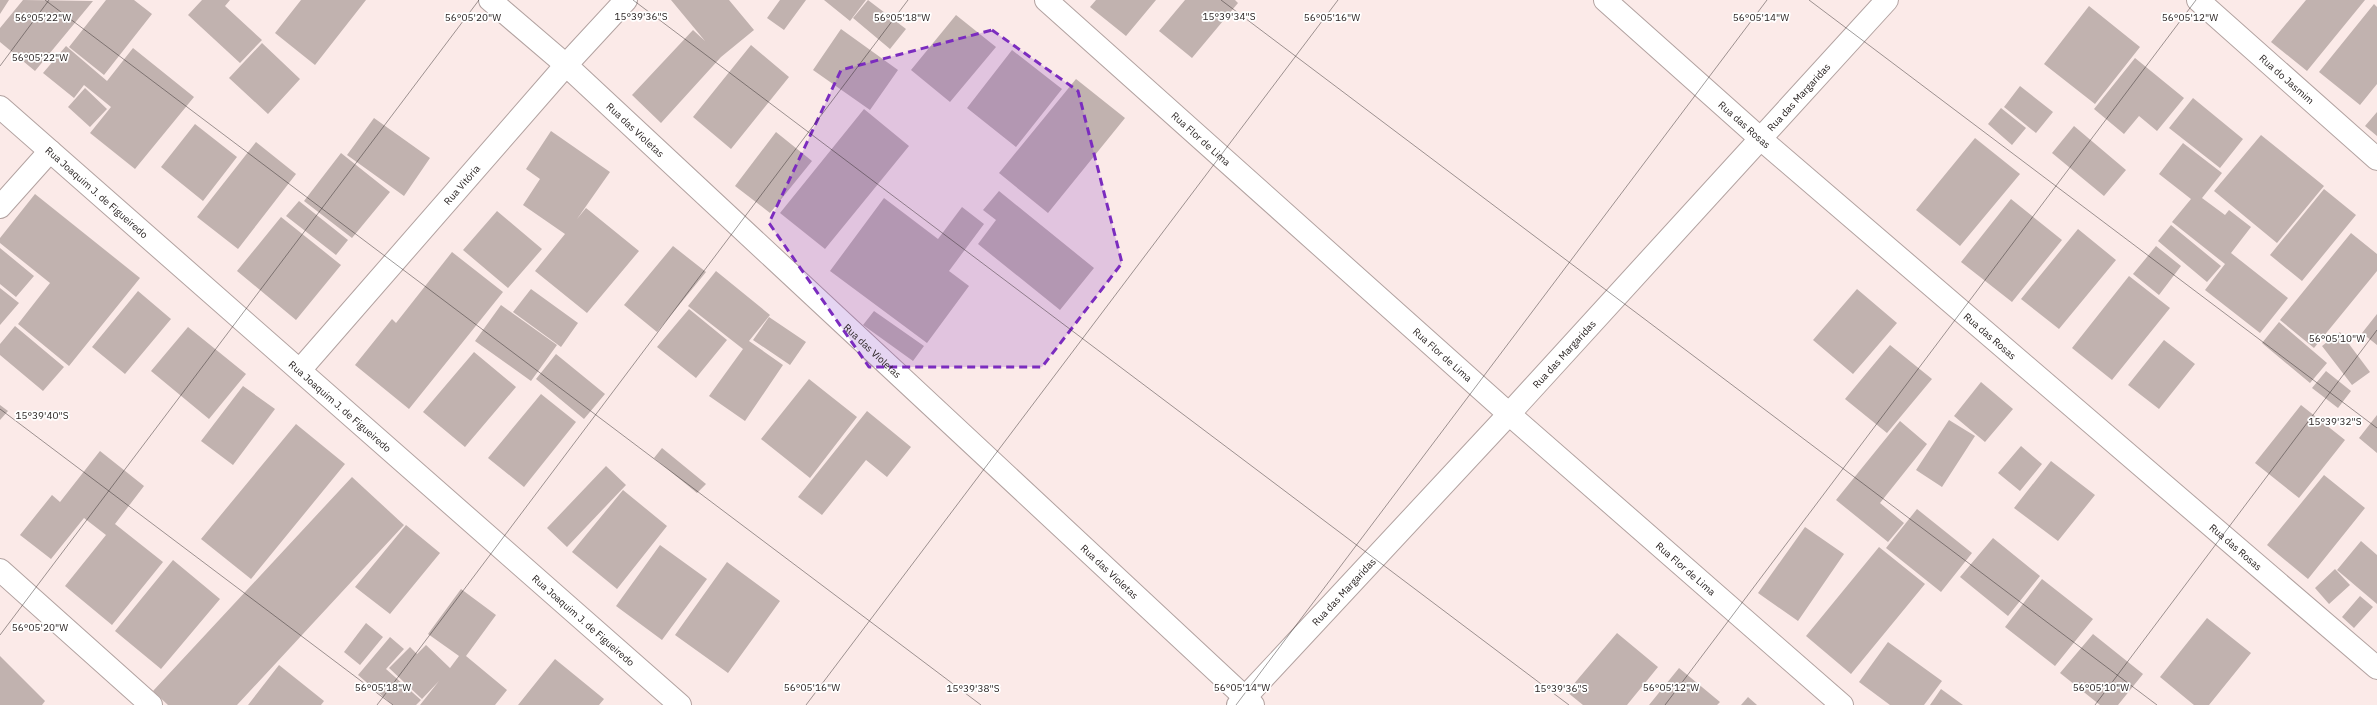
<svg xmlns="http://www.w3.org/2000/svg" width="2377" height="705" viewBox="0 0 2377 705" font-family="'IBM Plex Sans',sans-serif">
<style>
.building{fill:#c1b2af}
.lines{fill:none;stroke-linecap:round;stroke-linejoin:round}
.minor-casing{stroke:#b2a2a0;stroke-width:24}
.minor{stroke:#fff;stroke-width:22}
.marked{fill:#7b2cbf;fill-opacity:0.2;stroke:#7b2cbf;stroke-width:3;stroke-dasharray:8 5;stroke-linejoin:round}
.ticks{fill:none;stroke:#2a2423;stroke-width:1;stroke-opacity:0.45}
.labels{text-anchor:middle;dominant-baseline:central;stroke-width:3.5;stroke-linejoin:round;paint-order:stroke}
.street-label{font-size:10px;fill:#2a2423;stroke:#fff}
.ticks-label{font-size:10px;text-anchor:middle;fill:#2a2423;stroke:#fff;stroke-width:3.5;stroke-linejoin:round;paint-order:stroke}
</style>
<rect width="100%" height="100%" fill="#fbeae8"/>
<!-- building -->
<path class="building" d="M0,0H9L0,14Z
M23,0L93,1L35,71L0,42V28Z
M106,0H134L152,14L104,75L69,47Z
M202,0H230L225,6L262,40L240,63L188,15Z
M301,0H366L315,65L275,33Z
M671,0H729L754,30L721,57L661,123L632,95L693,30L705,41Z
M780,0H806L784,30L767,18Z
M824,0H866L850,21Z
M868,0L906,29L890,49L853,18Z
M1096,0H1156L1126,36L1090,7Z
M1185,0H1235L1238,3L1192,58L1159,31Z
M2306,0H2365L2307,71L2271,42Z
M2374,4L2377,7V84L2360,105L2319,72Z
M2089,6L2140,47L2095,104L2044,64Z
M956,15L996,47L950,102L911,70Z
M841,29L898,70L870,110L813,70Z
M262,43L300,79L268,114L229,78Z
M751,45L789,77L731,149L693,117Z
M66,46L107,81L133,48L194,97L135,169L90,133L111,107L84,85L74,98L43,73Z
M1012,50L1062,89L1016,147L967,108Z
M2135,58L2184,98L2157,131L2139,116L2124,134L2094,109Z
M1076,79L1125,118L1048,213L999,173Z
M2020,86L2053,112L2036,133L2004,107Z
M85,88L107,109L90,127L68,107Z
M2193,98L2243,139L2220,168L2169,128Z
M2001,108L2026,128L2012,145L1988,124Z
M864,109L909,146L825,249L780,213Z
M2377,112V136L2365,126Z
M374,118L430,158L404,196L347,155Z
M195,124L237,157L203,201L161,167Z
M2074,126L2126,170L2104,196L2052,153Z
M551,131L610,172L577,219L586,208L639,251L587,313L535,271L565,234L523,205L540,179L526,169Z
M776,132L812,161L770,213L735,186Z
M2261,135L2324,186L2277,243L2214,191Z
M1975,138L2020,174L1960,246L1916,210Z
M256,142L296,174L238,249L197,217Z
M2183,143L2222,173L2202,198L2225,215L2229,210L2251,227L2231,253L2288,298L2260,333L2205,290L2225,264L2172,222L2191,199L2159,174Z
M341,153L390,192L352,238L304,201Z
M2324,189L2356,215L2302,281L2270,255Z
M999,191L1094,268L1060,310L978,244L996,220L983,210Z
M35,194L140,278L69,366L18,324L50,283L0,243V238Z
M884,198L938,239L962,207L984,224L949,271L969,286L927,343L830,271Z
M2011,199L2062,240L2012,302L1961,262Z
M299,201L348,240L336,255L286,216Z
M497,211L542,249L508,288L463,250Z
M281,217L341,265L296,320L237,271Z
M2171,225L2221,266L2207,282L2158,241Z
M2078,229L2116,260L2059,329L2021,299Z
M2351,233L2377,254V271L2314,348L2280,320Z
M673,246L706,272L657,332L624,305Z
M2156,246L2181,266L2159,295L2133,274Z
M0,248L34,276L16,297L0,284Z
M452,252L503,292L409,409L355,365L392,319L396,323Z
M716,271L770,315L749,341L783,365L745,421L709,396L743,349L688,306Z
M2129,276L2170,308L2112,380L2072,348Z
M0,288L19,303L0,325Z
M531,289L578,323L561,347L513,312Z
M1857,289L1897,323L1853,374L1813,340Z
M138,291L171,319L125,374L92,347Z
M501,305L557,345L531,381L475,341Z
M689,309L727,340L696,378L657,347Z
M874,311L924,346L913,361L863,325Z
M2377,314V345L2362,333Z
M769,317L806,342L790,365L753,340Z
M2279,322L2327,363L2310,383L2262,343Z
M15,326L64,367L43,391L0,355V344Z
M188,327L246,374L209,419L151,371Z
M2340,332L2370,372L2352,385L2322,346Z
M2164,340L2195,364L2159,409L2128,385Z
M1890,345L1932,379L1887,433L1845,399Z
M474,352L516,387L465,447L423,412Z
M556,354L605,394L584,419L536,379Z
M2326,371L2351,391L2338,408L2312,388Z
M809,379L857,417L810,478L761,439Z
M1981,382L2013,409L1985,442L1954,416Z
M243,386L275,409L233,465L201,441Z
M541,394L576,422L524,487L488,458Z
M0,405L8,411L0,420Z
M2301,405L2345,440L2299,498L2255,463Z
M867,411L911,447L887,477L866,460L822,515L798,497Z
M2377,415V453L2359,438Z
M1949,420L1975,436L1942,487L1916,470Z
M1900,421L1927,444L1880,503L1904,523L1888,542L1836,500Z
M296,424L345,464L251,579L201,539Z
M2021,446L2042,464L2020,491L1998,473Z
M662,448L706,484L697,493L654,458Z
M100,451L144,486L115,524L163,562L112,625L65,586L106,535L84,518L51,559L20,535L52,495L60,502Z
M2051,461L2095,495L2058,541L2014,508Z
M606,466L626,485L567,547L547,528Z
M2324,475L2365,508L2308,579L2267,545Z
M352,477L404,525L237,705H168L153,691Z
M623,490L667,526L617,589L572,552Z
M1917,509L1972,553L1941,592L1886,548Z
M406,525L440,553L390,614L355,587Z
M1805,527L1844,554L1798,621L1758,593Z
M1993,538L2040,576L2008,616L1960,577Z
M2361,541L2377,555V604L2337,570Z
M660,545L707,579L662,640L616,606Z
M1879,547L1925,584L1851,674L1806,636Z
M173,560L220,599L161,669L115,631Z
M727,562L780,601L728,673L675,635Z
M2335,569L2350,585L2329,604L2315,588Z
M2042,579L2093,619L2055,666L2005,627Z
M461,589L496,615L466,656L507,690L495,705H420L439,681L422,699L389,668L410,647L417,654L426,645L450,668L459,656L428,634Z
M2360,596L2373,607L2354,628L2342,617Z
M2207,618L2251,653L2209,705H2194L2160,677Z
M366,623L383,637L360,665L344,652Z
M1617,633L1658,667L1627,705H1583L1567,692Z
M2093,634L2143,674L2118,705H2100L2060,673Z
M390,637L404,649L386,669L421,700L416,705H393L358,675Z
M1888,642L1942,681L1924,705H1890L1859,682Z
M0,656L45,701L42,705H0Z
M555,659L604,699L599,705H518Z
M279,665L324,701L321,705H248Z
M1679,668L1720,702L1717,705H1649Z
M1941,689L1963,705H1930Z
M1748,697L1757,705H1741Z"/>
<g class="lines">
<!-- minor casing -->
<g class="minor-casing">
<g id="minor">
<path id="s1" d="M490,0L566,65L1253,705"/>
<path id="s2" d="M1046,0L1509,414L1842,705"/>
<path id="s3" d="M1605,0L1762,140L2377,668"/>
<path id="s4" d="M2198,0L2377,159"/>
<path id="s5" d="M0,107L680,705"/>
<path d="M0,207L50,151"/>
<path id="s6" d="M300,370L566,65L626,0"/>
<path d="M0,570L151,705"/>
<path id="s7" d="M1238,705L1509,414L1887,0"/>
</g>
</g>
<!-- minor -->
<use href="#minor" class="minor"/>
</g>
<!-- marked area -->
<path class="marked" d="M992,30L1078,91L1122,263L1042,367H869L769,223L841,70Z"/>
<!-- ticks -->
<path class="ticks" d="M45,0L981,705M633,0L1569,705M1221,0L2157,705M1809,0L2377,428M0,66L49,0M0,409L393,705M0,635L479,0M377,705L908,0M806,705L1338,0M1236,705L1767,0M1665,705L2196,0M2095,705L2377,330"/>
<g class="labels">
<!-- street labels -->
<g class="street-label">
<text stroke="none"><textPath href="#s4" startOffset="119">Rua do Jasmim</textPath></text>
<text stroke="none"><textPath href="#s7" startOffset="827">Rua das Margaridas</textPath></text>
<text stroke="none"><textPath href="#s3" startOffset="187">Rua das Rosas</textPath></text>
<text stroke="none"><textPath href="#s1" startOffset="195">Rua das Violetas</textPath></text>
<text stroke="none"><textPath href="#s2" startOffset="208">Rua Flor de Lima</textPath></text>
<text stroke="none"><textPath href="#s6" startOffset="246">Rua Vitória</textPath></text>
<text stroke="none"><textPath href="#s5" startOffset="129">Rua Joaquim J. de Figueiredo</textPath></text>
<text stroke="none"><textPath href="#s3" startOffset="511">Rua das Rosas</textPath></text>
<text stroke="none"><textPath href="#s1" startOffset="519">Rua das Violetas</textPath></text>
<text stroke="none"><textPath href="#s2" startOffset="532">Rua Flor de Lima</textPath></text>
<text stroke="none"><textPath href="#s7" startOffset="479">Rua das Margaridas</textPath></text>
<text stroke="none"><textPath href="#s5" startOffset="453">Rua Joaquim J. de Figueiredo</textPath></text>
<text stroke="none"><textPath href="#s3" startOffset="835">Rua das Rosas</textPath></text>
<text stroke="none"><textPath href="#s2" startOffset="856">Rua Flor de Lima</textPath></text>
<text stroke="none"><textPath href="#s1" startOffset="843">Rua das Violetas</textPath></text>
<text stroke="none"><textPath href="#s7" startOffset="155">Rua das Margaridas</textPath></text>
<text stroke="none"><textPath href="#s5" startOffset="777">Rua Joaquim J. de Figueiredo</textPath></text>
</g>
</g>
<g class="ticks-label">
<text x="641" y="20">15°39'36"S</text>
<text x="1229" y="20">15°39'34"S</text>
<text x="43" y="21">56°05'22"W</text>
<text x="473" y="21">56°05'20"W</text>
<text x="902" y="21">56°05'18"W</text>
<text x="1332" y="21">56°05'16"W</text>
<text x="1761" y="21">56°05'14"W</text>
<text x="2190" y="21">56°05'12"W</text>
<text x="40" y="61">56°05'22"W</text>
<text x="2337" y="342">56°05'10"W</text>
<text x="42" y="419">15°39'40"S</text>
<text x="2335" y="425">15°39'32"S</text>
<text x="40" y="631">56°05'20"W</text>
<text x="383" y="691">56°05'18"W</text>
<text x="812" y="691">56°05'16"W</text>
<text x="1242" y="691">56°05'14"W</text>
<text x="1671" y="691">56°05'12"W</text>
<text x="2101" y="691">56°05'10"W</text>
<text x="973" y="692">15°39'38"S</text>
<text x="1561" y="692">15°39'36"S</text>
</g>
</svg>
